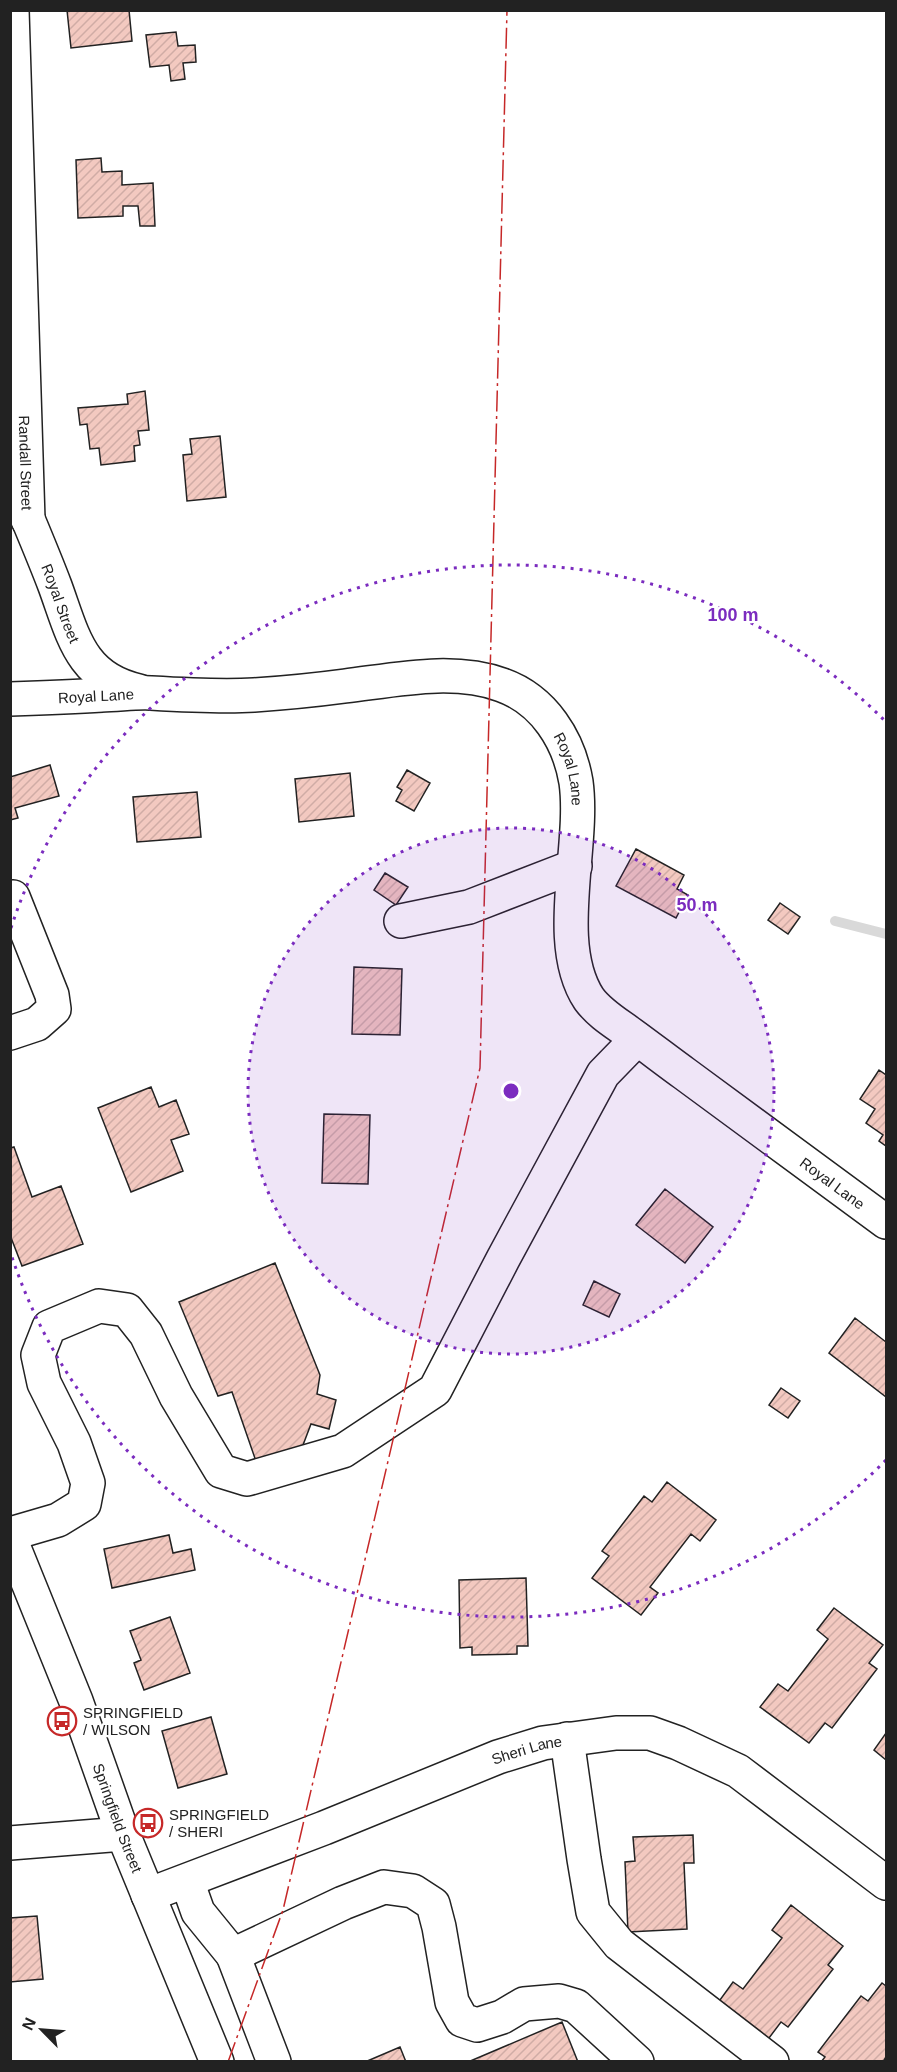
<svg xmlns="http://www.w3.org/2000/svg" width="897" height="2072" viewBox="0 0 897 2072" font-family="Arial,sans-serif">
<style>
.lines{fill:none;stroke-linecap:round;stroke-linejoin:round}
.stream{stroke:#d9d9d9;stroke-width:10}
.building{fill:url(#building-hatch);stroke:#222;stroke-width:1.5}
.minor-casing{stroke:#222;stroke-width:36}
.major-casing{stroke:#222;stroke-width:36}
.minor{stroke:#fff;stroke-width:33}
.major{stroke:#fff;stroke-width:33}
.power{stroke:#c62828;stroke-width:1.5;stroke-dasharray:21 4.5 3 4.5;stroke-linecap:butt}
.ring{fill:none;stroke:#7b2cbf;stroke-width:3;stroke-dasharray:3 6}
.labels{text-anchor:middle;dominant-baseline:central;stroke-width:4.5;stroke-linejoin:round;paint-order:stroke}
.street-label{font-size:15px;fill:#222;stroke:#fff}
.poi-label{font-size:15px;fill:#222;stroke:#fff;text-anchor:start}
.centre{fill:#7b2cbf;stroke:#fff;stroke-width:3}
.ring-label{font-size:18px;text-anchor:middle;font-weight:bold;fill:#7b2cbf;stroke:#fff;stroke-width:4.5;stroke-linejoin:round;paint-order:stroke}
</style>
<defs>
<pattern id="building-hatch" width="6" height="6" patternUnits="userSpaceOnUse" patternTransform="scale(1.5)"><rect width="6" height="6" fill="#f3c9c0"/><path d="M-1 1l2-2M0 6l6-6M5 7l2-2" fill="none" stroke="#d0aca5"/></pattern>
</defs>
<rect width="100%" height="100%" fill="#fff"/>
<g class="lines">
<!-- stream -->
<path class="stream" d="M835,921L886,934"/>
</g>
<!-- building -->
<path class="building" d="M67,10H129L132,41L71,48Z
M176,32L178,46L195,45L196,62L183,63L185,79L171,81L169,65L150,67L146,35Z
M101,158L102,172L122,171V185L153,183L155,226H140L138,206H123V216L78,218L76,160Z
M145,391L149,430L138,431L140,445L134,446L135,461L101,465L99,448L90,449L87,424L80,425L78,408L128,404L127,394Z
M220,436L226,497L187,501L183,455L192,454L190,439Z
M50,765L59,796L15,808L18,818L10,820V777Z
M407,770L430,783L414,811L396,801L402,790L397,787Z
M350,773L354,816L299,822L295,779Z
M197,792L201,837L137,842L133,797Z
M636,849L684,875L677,889L688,895L676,918L616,886Z
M385,873L408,887L396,905L374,890Z
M780,903L800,917L788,934L768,920Z
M354,967L402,969L400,1035L352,1034Z
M879,1070L886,1075V1146L879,1141L883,1135L866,1123L875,1109L860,1099Z
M151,1087L159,1107L176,1100L189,1134L171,1140L183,1171L131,1192L98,1108Z
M324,1114L370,1115L368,1184L322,1183Z
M14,1147L32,1197L61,1186L83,1244L22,1266L10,1235V1148Z
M665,1189L713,1227L685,1263L636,1225Z
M275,1263L320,1375L317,1394L336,1400L329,1429L311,1424L300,1453L258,1467L232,1392L218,1396L179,1302Z
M594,1281L620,1294L609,1317L583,1305Z
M855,1318L886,1342V1397L829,1353Z
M781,1388L800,1401L788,1418L769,1405Z
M667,1482L716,1520L700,1541L691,1534L650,1587L658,1593L641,1615L592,1578L609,1556L602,1551L644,1496L652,1502Z
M169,1535L173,1553L191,1549L195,1570L112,1588L104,1549Z
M526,1578L528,1646H517V1654L472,1655V1647L460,1648L459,1580Z
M834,1608L883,1645L869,1663L877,1669L832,1728L825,1723L809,1743L760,1707L778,1684L788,1691L828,1639L817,1630Z
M170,1617L190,1673L144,1690L134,1663L141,1660L130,1631Z
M211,1717L227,1774L178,1788L162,1731Z
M886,1733V1760L874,1750Z
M693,1835L694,1863H684L687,1929L628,1932L625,1862L635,1861L633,1837Z
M791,1905L843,1946L828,1965L833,1969L788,2027L781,2022L766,2042L717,2004L733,1982L743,1989L782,1938L772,1930Z
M37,1916L43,1979L10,1982V1918Z
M882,1983L886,1986V2057L883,2062H821L825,2057L818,2052L861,1996L868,2001Z
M562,2022L578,2062H468Z
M400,2047L406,2062H365Z"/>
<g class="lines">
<!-- minor casing -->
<g class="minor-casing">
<g id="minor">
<path id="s1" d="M12,10L28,520"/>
<path id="s2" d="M20,500C32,529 44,557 55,586C73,635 80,678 139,691"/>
<path id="s3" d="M10,699C41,698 71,697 102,695C118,695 135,692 151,693C185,695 219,697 254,695C284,693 315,690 345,686C395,680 453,667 502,685C544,700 569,740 576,782C585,846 552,943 589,999C600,1014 616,1023 631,1034C649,1047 667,1061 685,1074C752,1123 819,1173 886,1222"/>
<path d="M401,921L469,907L575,866"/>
<path d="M10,1033L37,1024L54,1009L52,995L13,897"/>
<path d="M10,1534L58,1520L84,1504L88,1483L74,1443L44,1383L38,1355L49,1327L99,1306L127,1310L146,1334L176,1396L221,1471L247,1479L343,1451L435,1390L503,1259L603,1074L637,1039"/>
<path d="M567,1739L584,1859L593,1912L619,1944L772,2062"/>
<path d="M10,1843L123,1834"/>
<path d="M187,1881L198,1912L233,1955L343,1903L384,1887L413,1891L433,1904L439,1927L452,2002L462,2020L477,2025L502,2017L524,2004L559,2001L576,2006L637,2062"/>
<path id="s4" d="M148,1895L324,1828L498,1757L543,1743L616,1733H650L678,1743L738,1771L886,1883"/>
<path d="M233,1955L274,2062"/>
</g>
</g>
<!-- major casing -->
<g class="major-casing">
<g id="major">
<path id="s5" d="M10,1538L76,1701L123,1834L217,2062"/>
</g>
</g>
<!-- minor -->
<use href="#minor" class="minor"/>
<!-- major -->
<use href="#major" class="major"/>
<!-- power -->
<path class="power" d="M228,2062L283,1910L480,1068L507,10"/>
</g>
<!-- distance rings -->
<circle cx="511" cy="1091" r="263" fill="#7b2cbf" fill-opacity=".12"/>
<g class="ring">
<circle cx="511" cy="1091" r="263"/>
<path d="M886 1460A526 526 0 0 1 11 1254M11 928A526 526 0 0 1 886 722"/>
</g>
<!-- icons -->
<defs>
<g id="bus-ring" transform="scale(1.5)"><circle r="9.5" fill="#fff" stroke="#c62828" stroke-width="1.5"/><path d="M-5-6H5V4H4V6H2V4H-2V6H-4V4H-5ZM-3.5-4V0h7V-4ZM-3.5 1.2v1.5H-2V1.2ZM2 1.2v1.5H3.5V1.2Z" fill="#c62828"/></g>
</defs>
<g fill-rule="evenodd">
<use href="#bus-ring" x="62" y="1721"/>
<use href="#bus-ring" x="148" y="1823"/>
</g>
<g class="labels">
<!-- street labels -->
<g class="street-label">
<text stroke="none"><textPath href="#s1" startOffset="453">Randall Street</textPath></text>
<text stroke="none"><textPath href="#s2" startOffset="111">Royal Street</textPath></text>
<text stroke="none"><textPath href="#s3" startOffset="86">Royal Lane</textPath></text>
<text stroke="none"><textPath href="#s3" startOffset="608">Royal Lane</textPath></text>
<text stroke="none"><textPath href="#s3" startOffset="1148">Royal Lane</textPath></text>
<text stroke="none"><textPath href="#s4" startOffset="406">Sheri Lane</textPath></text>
<text stroke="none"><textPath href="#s5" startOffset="300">Springfield Street</textPath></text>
</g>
<!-- poi labels -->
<g class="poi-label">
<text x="83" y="1712">SPRINGFIELD<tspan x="83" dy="17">/ WILSON</tspan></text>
<text x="169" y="1814">SPRINGFIELD<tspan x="169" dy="17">/ SHERI</tspan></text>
</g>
</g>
<circle cx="511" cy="1091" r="9" class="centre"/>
<g class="ring-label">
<text x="733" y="621">100 m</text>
<text x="697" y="911">50 m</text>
</g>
<!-- border -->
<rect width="897" height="2072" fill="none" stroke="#222222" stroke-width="24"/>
<!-- north arrow -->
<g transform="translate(42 2030) rotate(295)" stroke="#ffffff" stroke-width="4.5" paint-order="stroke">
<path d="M0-4.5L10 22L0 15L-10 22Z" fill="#222222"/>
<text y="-9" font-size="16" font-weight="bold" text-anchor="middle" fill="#222222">N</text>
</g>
</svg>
